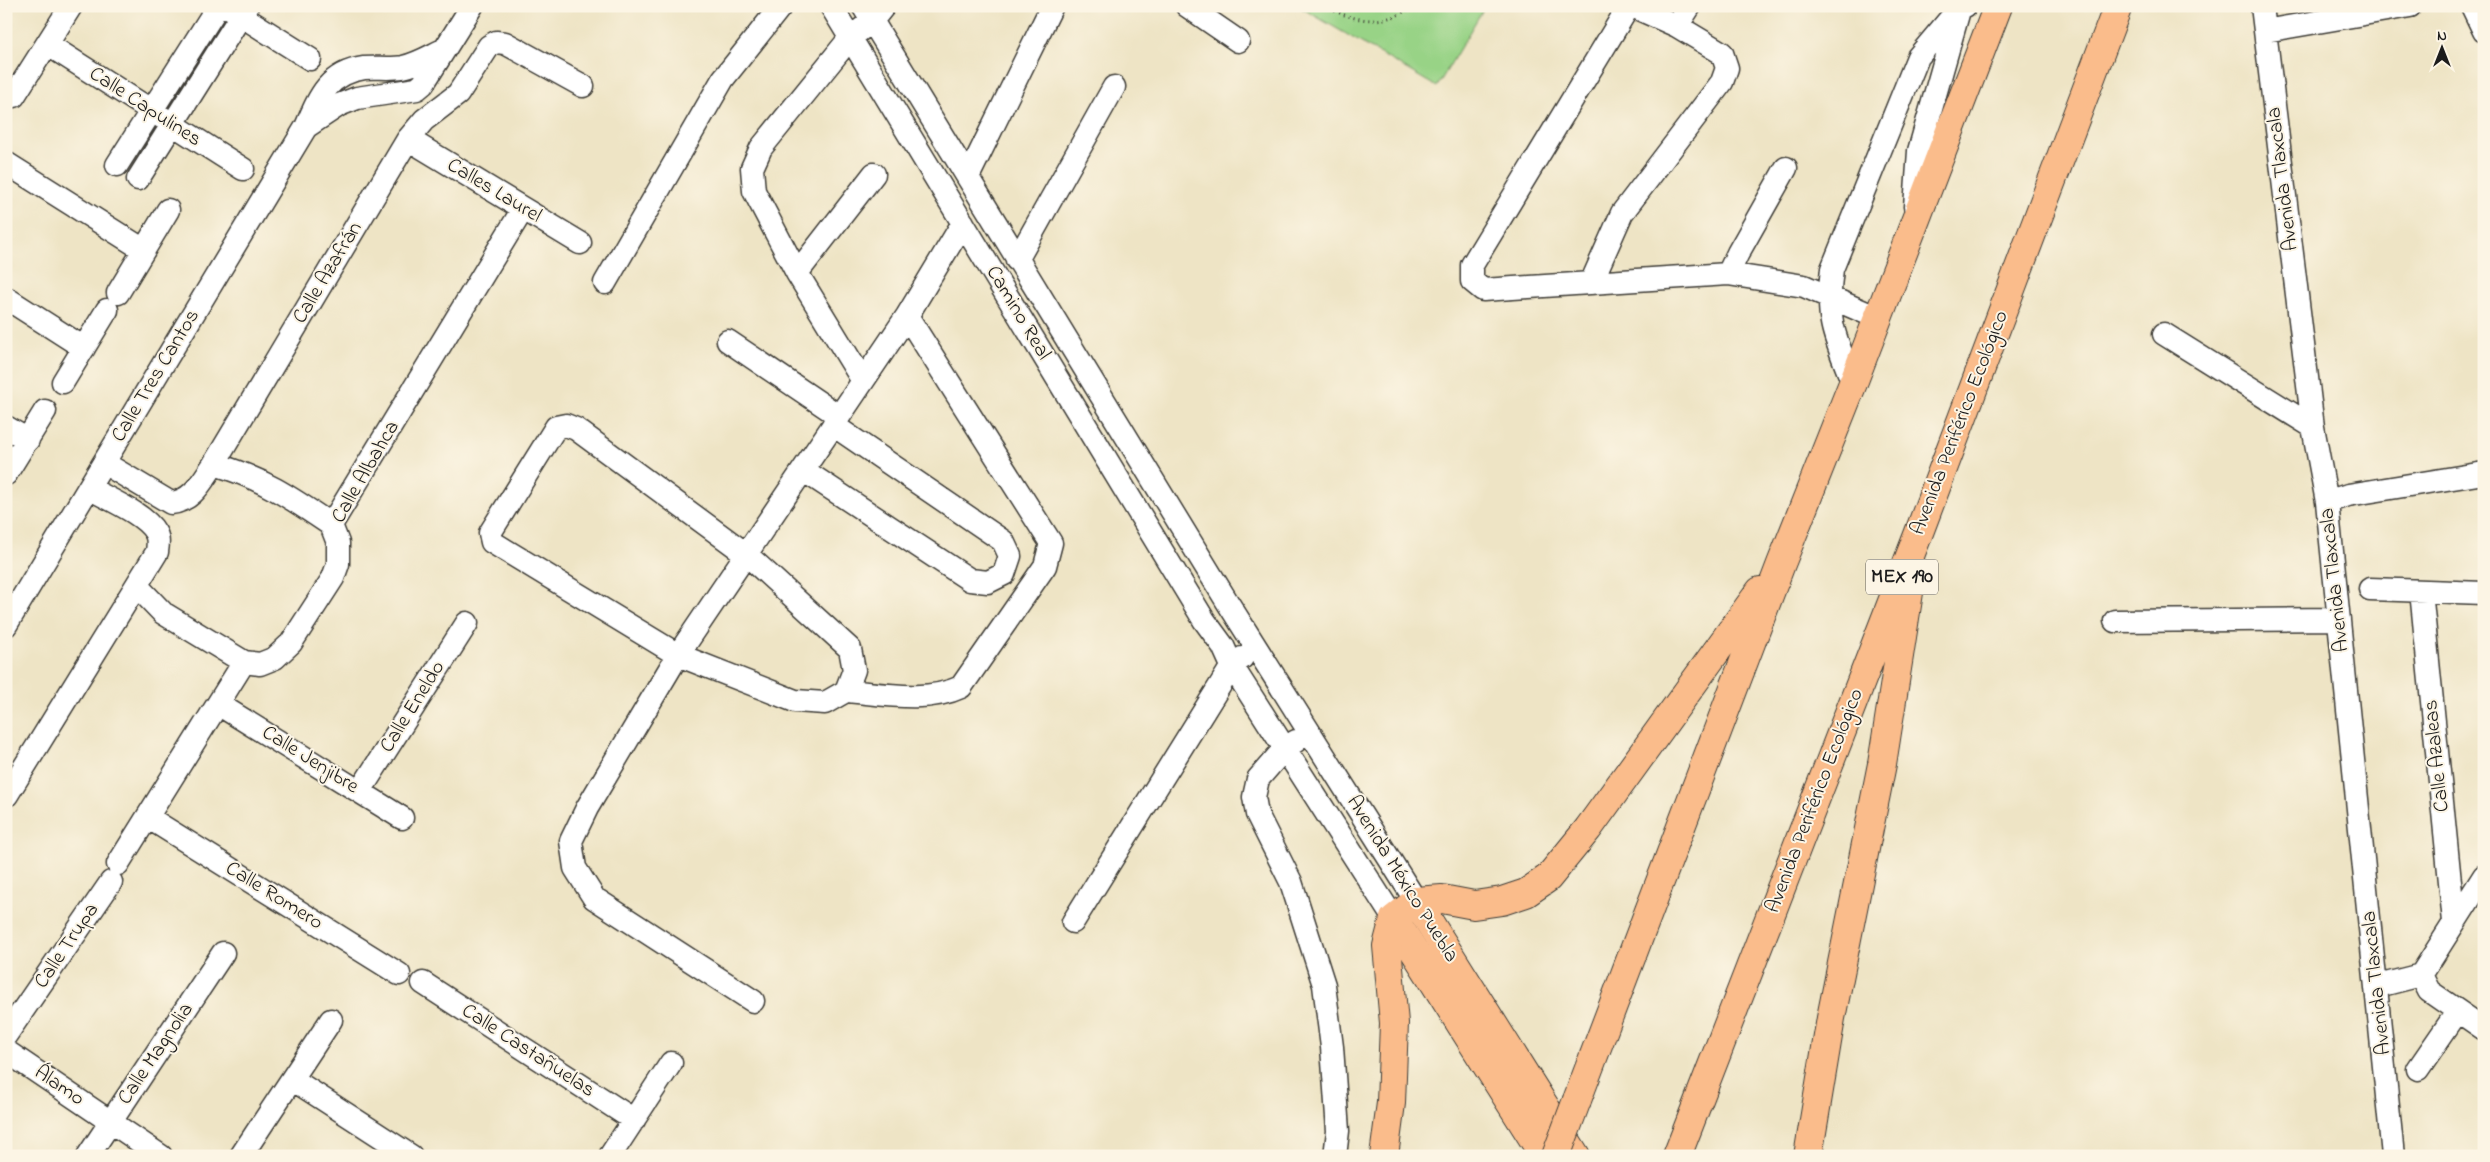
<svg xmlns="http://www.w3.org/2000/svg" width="2490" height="1162" viewBox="0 0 2490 1162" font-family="'Indie Flower',sans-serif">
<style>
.green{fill:#98d386;stroke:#5a7851}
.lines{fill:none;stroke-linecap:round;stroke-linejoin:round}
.minor-casing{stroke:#3c3a35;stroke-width:25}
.major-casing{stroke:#3c3a35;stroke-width:30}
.highway-casing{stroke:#3c3a35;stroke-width:30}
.path{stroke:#3c3a35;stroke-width:3;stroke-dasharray:1 4;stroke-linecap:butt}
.minor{stroke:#fff;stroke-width:22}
.major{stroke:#fabc8b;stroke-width:28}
.highway{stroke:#fabc8b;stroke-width:28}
.highway-bridge-casing{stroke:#3c3a35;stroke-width:30;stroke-linecap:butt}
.highway-bridge{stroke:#fabc8b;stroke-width:28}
.labels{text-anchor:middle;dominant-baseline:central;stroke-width:4;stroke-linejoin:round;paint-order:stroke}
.shield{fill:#fcf5e5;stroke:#5f5d58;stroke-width:1}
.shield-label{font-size:20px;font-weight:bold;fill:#1c1c1c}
.street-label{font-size:21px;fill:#1c1c1c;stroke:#fcf5e5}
</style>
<rect width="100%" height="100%" fill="#fcf5e5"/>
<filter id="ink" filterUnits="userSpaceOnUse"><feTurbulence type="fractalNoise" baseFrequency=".02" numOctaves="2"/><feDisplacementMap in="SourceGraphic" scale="10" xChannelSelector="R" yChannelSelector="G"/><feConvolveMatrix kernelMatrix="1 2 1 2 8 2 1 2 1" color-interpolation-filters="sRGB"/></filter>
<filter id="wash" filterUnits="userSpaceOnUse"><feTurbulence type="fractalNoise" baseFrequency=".0096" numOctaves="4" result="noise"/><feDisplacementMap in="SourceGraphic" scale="20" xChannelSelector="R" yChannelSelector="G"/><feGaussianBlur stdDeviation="1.12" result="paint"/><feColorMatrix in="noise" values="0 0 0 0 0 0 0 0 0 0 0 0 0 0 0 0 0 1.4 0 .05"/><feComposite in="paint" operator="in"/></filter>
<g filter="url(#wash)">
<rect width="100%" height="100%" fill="#eee4c5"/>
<!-- green -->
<path class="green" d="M1298,6H1485L1437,87Z"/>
</g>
<g filter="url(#ink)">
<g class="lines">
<!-- minor casing -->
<g class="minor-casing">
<path id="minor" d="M831,6L1204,620L1223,646L1232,666L1394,919
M863,6L1228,603L1416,901
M1187,6L1238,41
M1629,6L1472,265V281L1483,290L1728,274L1738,253L1786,168
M2262,6L2313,427L2327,502L2393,1156
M2472,6L2484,31
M229,8L310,59
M1677,26L1690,6
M2265,31L2410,6
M47,44L243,169
M14,96L71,6
M306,127L339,105L357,98L417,89L423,84L472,6
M408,139L580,243
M6,163L144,250
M117,165L218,6
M968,177L1052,6
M138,179L247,6
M1915,207L1919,151L1958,14
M1017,260L1114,87
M797,273L754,191L752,168L761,148L850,38L872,21L884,6
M1728,274L1804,286L1878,318
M605,283L723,79L781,6
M1591,283L1622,213L1722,82L1727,68L1722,53L1677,26L1632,6
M118,293L168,210
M6,298L84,348
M2164,334L2313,427
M728,341L839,416
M863,381L797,273L874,174
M63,382L107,310
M1853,383C1835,338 1825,319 1832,269L1918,57L1960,7L1965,6
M566,425L576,429L746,554L850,649L854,670L846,691L825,703L795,701L678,655L492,542L490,533L556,427Z
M6,427L28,440
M104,463L171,503C193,501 202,481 214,464L408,139L424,120L458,94L489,46L496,42L505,43L583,86
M214,464C262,478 290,497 331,525
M803,470L970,580L988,582L1004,574L1010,556L1003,541L833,425
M6,474L45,411
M2327,502L2348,495L2484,473
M331,525L523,209
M137,586L163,613L244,662L260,664L275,658L291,643L333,578L338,564V543L331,525
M2370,589L2484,593
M2421,591L2454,922
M2115,621L2339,619
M6,625L306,127C319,97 328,73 364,68C377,67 390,69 403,67C418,64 432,55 445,49
M846,691C883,694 927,703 961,687L1045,566L1051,543L907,316
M218,704L402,818
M1296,741L1285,748L1258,779L1254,797L1257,814L1291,882L1324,985L1332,1047L1338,1131L1335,1156
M360,791L467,623
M7,795L157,552C158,545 159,538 155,532C145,514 106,498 89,488
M149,818L399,974
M118,864L244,662
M1073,922L1232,666L1242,658
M2421,975L2484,876
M2421,975L2429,991L2484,1029
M423,983L634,1120
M2378,986L2421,975
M753,1001L594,898L575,868L571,841L587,808L678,655L907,316L963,223
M6,1035L111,882
M6,1051L161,1156
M2418,1069L2458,1011
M292,1079L411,1156
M88,1156L223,953
M241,1156L331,1020
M610,1156L671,1063"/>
</g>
<!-- major casing -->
<g class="major-casing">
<path id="major" d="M1416,901L1576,1156
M1394,919L1544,1156"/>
</g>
<!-- highway casing -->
<g class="highway-casing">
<path id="highway" d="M1577,1100L1781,564L1853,383L1998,6
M1384,1156L1391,1103L1394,1023L1387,946L1394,919L1416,901L1442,899L1474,905L1502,901L1526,893L1548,878L1588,829L1760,591
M1677,1156L1918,535L2118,6
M1808,1156L1831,1018L1882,764L1910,586"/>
</g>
<!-- path -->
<path class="path" d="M1326,6C1351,22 1388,27 1412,6"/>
<!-- minor -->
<use href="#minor" class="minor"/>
<!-- major -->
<use href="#major" class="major"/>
<!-- highway -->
<use href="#highway" class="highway"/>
<!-- highway-bridge casing -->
<g class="highway-bridge-casing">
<path id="highway-bridge" d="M1556,1156L1577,1100"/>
</g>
<!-- highway-bridge -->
<use href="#highway-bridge" class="highway-bridge"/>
</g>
</g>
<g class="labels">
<!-- shield labels -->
<rect class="shield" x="1866" y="559.5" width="72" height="35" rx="4"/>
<g class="shield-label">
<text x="1902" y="577">MEX 190</text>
</g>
<!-- street labels -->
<g class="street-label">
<text transform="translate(145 107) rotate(33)">Calle Capulines</text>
<text transform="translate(2283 179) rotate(-97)">Avenida Tlaxcala</text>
<text transform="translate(494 191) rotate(31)">Calles Laurel</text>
<text transform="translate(328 273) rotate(-59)">Calle Azafrán</text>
<text transform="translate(1018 313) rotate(59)">Camino Real</text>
<text transform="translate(156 376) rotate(-59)">Calle Tres Cantos</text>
<text transform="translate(1960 423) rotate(-69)">Avenida Periférico Ecológico</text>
<text transform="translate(366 472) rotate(-60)">Calle Albahca</text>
<text transform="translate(2335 580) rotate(-96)">Avenida Tlaxcala</text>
<text transform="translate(413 707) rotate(-58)">Calle Eneldo</text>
<text transform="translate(2437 756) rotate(-96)">Calle Azaleas</text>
<text transform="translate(310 760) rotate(32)">Calle Jenjibre</text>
<text transform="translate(1815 801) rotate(-69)">Avenida Periférico Ecológico</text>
<text transform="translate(1402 879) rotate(58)">Avenida México Puebla</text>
<text transform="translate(274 896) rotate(32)">Calle Romero</text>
<text transform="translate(67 946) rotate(-56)">Calle Trupa</text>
<text transform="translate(2377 983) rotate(-96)">Avenida Tlaxcala</text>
<text transform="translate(528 1051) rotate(33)">Calle Castañuelas</text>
<text transform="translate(156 1054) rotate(-56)">Calle Magnolia</text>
<text transform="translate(59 1086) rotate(34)">Álamo</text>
</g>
</g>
<!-- margin -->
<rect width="2490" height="1162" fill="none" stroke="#fcf5e5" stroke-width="25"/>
<!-- north arrow -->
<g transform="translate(2442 48)" stroke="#fcf5e5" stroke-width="4" paint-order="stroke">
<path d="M0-4L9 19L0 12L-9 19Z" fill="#1c1c1c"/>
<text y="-8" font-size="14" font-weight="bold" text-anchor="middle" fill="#1c1c1c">N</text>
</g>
</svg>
